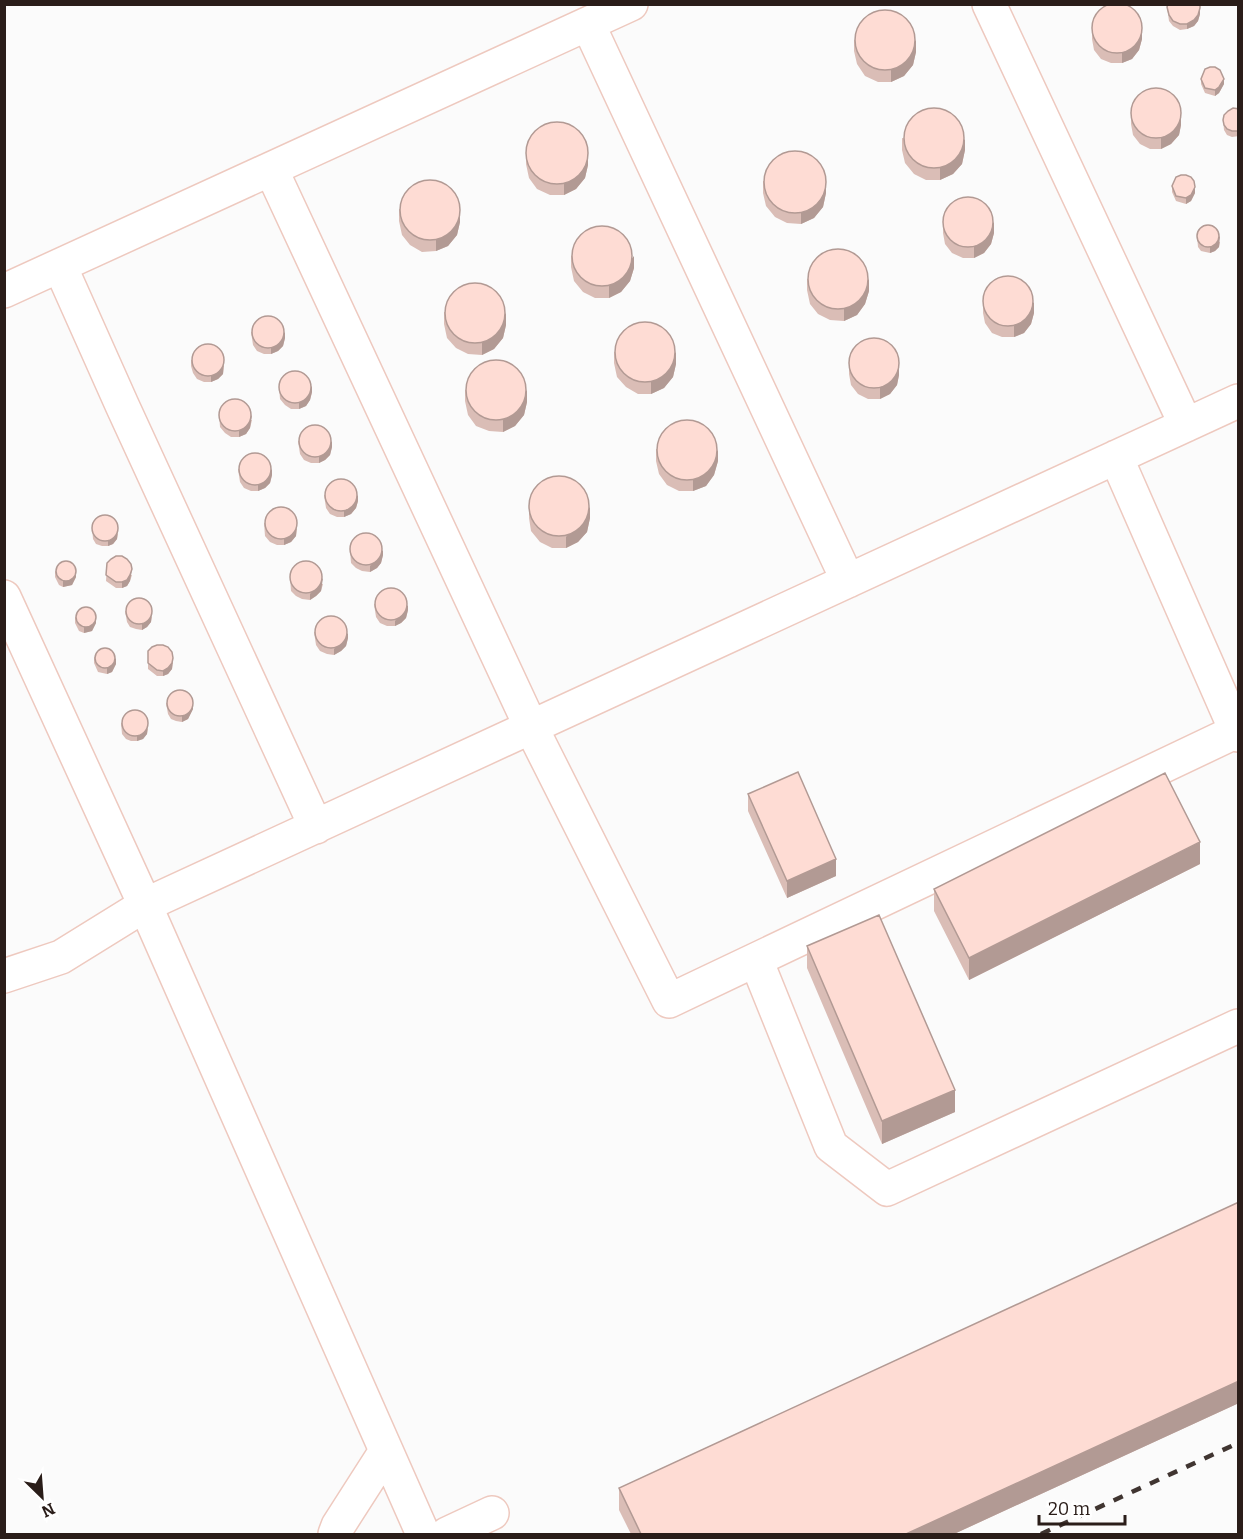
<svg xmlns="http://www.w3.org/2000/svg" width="1243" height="1539" viewBox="0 0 1243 1539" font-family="Bitter,serif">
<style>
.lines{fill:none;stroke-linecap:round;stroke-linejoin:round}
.minor-casing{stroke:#eec9bf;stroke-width:36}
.minor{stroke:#fff;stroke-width:33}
.rail{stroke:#403531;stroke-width:4.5;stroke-dasharray:10 10;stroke-linecap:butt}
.wall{fill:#dabdb6}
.shaded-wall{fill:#b29a94}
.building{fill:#fedcd4;stroke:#b29a94;stroke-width:1.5}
</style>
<rect width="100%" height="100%" fill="#fbfbfb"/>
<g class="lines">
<!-- minor casing -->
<g class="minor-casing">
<path id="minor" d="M989,4L1186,425
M588,24L848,581
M271,169L531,727L669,1001L1237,731
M60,266L122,405L316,827
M4,291L631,4
M1116,457L1238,735
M4,597L145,905L423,1534
M756,960L831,1146L887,1189L1238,1026
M4,976L61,957L145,905L1238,401
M335,1534L338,1526L386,1451
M447,1534L492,1513"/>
</g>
<!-- minor -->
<use href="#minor" class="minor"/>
<!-- rail -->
<path class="rail" d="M1041,1534L1238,1443"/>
</g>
<!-- wall -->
<path class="wall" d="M1167,7L1200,14L1198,21L1194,26L1187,29L1180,30L1173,26L1169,21Z
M1092,27L1142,39L1139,50L1132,59L1122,63H1111L1101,59L1094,50L1092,39Z
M854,40L916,52L913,65L904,76L891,82H878L865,76L857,64L854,51Z
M1201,79L1224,84L1219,93L1215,96L1205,93L1201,84Z
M1239,109V136L1232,137L1227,135L1224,130L1223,120Z
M1131,112L1181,125L1179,135L1171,144L1161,149H1150L1140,144L1133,135L1131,124Z
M902,138L965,150L962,164L953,174L940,180H926L914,174L905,163L902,150Z
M526,153L588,165L585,178L576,189L564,195H550L537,189L529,178L526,164Z
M763,181L826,193L823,207L814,218L801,224L787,223L775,217L766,206L763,193Z
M1172,186L1195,193L1191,201L1186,204L1176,201L1172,192Z
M399,209L460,222L457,235L448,246L436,251L422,252L410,245L402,235L399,221Z
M943,221L994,233L991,244L984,253L974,258H963L952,253L945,244L943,233Z
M1197,236L1220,242L1219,247L1215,251L1210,253L1201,251L1198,247Z
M571,256L634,268L630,281L621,292L609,298H595L583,292L574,281L571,267Z
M807,279L869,291L865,304L857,315L844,321L830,320L818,314L810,304L807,290Z
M983,301L1034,313L1031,324L1024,333L1014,337H1002L992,333L985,323L983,313Z
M444,312L506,325L503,338L494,349L482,355L468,354L456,348L447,338L444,324Z
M251,332L285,338L283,346L278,351L271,354H264L257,351L253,345Z
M614,352L676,364L673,377L664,388L651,394H638L626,387L617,377L614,363Z
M191,360L224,366L223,374L218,379L211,382H204L197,379L193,373L191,366Z
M849,362L899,375L897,385L890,394L880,399H868L858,394L851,385L849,374Z
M279,386L312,392L310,400L306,406L299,409H291L285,405L280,399Z
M465,390L527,402L524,415L515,426L503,432L489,431L476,426L468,415L465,401Z
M219,414L252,420L250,428L246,434L239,437H231L225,433L220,427Z
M298,441L332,447L330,455L325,460L319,463H311L304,460L300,454Z
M656,449L718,461L714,475L706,486L693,491H679L667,485L659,474L656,461Z
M238,469L272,475L270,483L265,488L258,491H251L244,488L240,482Z
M324,495L358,501L356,508L351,514L344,517H337L330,514L326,508Z
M529,506L590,518L587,532L578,542L566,548H552L540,542L531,531L529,518Z
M264,523L297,529L296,536L291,542L284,545H277L270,542L265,536Z
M92,527L118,534L117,539L113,544L108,546H102L96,544L93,539Z
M350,550L383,555L381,563L377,568L370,572L362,571L356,568L351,563Z
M107,563L132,575L130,581L127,586L122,588H116L106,581Z
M55,571L76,577L72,585L63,587L59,585L55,577Z
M290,578L323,584L321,591L316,596L310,600L302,599L296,596L291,591Z
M374,604L408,610L406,618L401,623L395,626H387L380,623L376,617Z
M125,611L152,617L151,622L147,627L142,630L136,629L130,627L127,622Z
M75,617L96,623L92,631L84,633L79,631L75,623Z
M314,632L348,638L346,646L341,651L334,655L327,654L320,651L316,645Z
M148,651L173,663L172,669L168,674L163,676H157L148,669Z
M94,657L116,664L112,672L107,674L98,672L94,663Z
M166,703L193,709L188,719L182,722L176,721L171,719L168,714Z
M121,723L148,729L147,734L143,739L137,741H131L126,739L122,734Z
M748,794L836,876L787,898L748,811Z
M1200,864L969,980L934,911V889Z
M807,946L955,1112L882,1144L807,968Z
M1239,1202V1403L954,1534H631L619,1510V1488Z"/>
<!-- shaded-wall -->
<path class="shaded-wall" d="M1200,8V14L1198,21L1194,26L1187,29V24Z
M1142,28V39L1139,50L1132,59L1122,63V52Z
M916,40V52L913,65L904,76L891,82V70Z
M1224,79V84L1219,93L1215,96V90Z
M1181,113V125L1179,135L1171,144L1161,149V137Z
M965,139V150L962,164L953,174L940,180V168Z
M588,153V165L585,178L576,189L564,195V183Z
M826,182V193L823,207L814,218L801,224V212Z
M1195,187V193L1191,201L1186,204V198Z
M460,210V222L457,235L448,246L436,251V240Z
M994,222V233L991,244L984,253L974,258V246Z
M1220,236L1219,247L1215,251L1210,253V247Z
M634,256V268L630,281L621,292L609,298V286Z
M869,279V291L865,304L857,315L844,321V309Z
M1034,302V313L1031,324L1024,333L1014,337V326Z
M506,313V325L503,338L494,349L482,355V343Z
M285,332V338L283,346L278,351L271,354V348Z
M676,352V364L673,377L664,388L651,394V382Z
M224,360L223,374L218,379L211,382V376Z
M899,363V375L897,385L890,394L880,399V387Z
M312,386V392L310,400L306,406L299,409V403Z
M527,390V402L524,415L515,426L503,432V420Z
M252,415L250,428L246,434L239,437V431Z
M332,441V447L330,455L325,460L319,463V457Z
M718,450V461L714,475L706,486L693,491V480Z
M272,469V475L270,483L265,488L258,491V485Z
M358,495V501L356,508L351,514L344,517V511Z
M590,507V518L587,532L578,542L566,548V537Z
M297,523L296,536L291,542L284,545V539Z
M118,528L117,539L113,544L108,546V540Z
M383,550V555L381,563L377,568L370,572V566Z
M132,569L130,581L127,586L122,588V582Z
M76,571V577L72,585L63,587V581Z
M323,578L321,591L316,596L310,600V594Z
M408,605V610L406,618L401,623L395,626V621Z
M152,611L151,622L147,627L142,630V624Z
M96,617V623L92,631L84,633V627Z
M348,633V638L346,646L341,651L334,655V649Z
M116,658V664L112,672L107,674V668Z
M173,658L172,669L168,674L163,676V671Z
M193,703V709L188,719L182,722V716Z
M148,723L147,734L143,739L137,741V736Z
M1200,842V864L969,980V958Z
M836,859V876L787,898V881Z
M955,1090V1112L882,1144V1121Z
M1239,1381V1403L954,1534H906Z"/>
<!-- building -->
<path class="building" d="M1092 28a25 25 0 1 1 50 0a25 25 0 1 1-50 0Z
M1168,4H1200V8L1198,15L1194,20L1187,24H1180L1173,21L1169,15L1167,7Z
M855 40a30 30 0 1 1 60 0a30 30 0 1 1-60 0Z
M1210,67H1215L1220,70L1224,79L1219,87L1215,90L1205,88L1201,79L1205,69Z
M1131 113a25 25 0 1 1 50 0a25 25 0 1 1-50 0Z
M904 138a30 30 0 1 1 60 0a30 30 0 1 1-60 0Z
M1233,108L1239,109V131H1232L1227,129L1224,125L1223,120L1224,115L1228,111Z
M526 153a31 31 0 1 1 62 0a31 31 0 1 1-62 0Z
M764 182a31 31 0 1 1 62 0a31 31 0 1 1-62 0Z
M1181,175H1186L1191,177L1194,181L1195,187L1191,195L1186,198L1176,196L1172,186L1176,177Z
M400 210a30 30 0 1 1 60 0a30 30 0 1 1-60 0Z
M943 222a25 25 0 1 1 50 0a25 25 0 1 1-50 0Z
M1197 236a11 11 0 1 1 22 0a11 11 0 1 1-22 0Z
M572 256a30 30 0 1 1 60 0a30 30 0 1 1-60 0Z
M808 279a30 30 0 1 1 60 0a30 30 0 1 1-60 0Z
M983 301a25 25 0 1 1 50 0a25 25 0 1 1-50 0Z
M445 313a30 30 0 1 1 60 0a30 30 0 1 1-60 0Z
M252 332a16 16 0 1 1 32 0a16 16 0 1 1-32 0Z
M615 352a30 30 0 1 1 60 0a30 30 0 1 1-60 0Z
M849 363a25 25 0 1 1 50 0a25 25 0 1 1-50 0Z
M192 360a16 16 0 1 1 32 0a16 16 0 1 1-32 0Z
M466 390a30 30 0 1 1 60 0a30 30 0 1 1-60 0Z
M279 387a16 16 0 1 1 32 0a16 16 0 1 1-32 0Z
M219 415a16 16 0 1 1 32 0a16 16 0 1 1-32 0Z
M657 450a30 30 0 1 1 60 0a30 30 0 1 1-60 0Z
M299 441a16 16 0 1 1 32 0a16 16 0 1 1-32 0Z
M239 469a16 16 0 1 1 32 0a16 16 0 1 1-32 0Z
M529 506a30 30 0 1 1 60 0a30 30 0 1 1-60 0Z
M325 495a16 16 0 1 1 32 0a16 16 0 1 1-32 0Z
M265 523a16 16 0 1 1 32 0a16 16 0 1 1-32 0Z
M92 528a13 13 0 1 1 26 0a13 13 0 1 1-26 0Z
M350 549a16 16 0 1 1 32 0a16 16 0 1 1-32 0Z
M116,556H122L127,559L131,564L132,569L130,575L127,580L122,582H116L106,575L107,563L111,559Z
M290 577a16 16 0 1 1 32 0a16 16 0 1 1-32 0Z
M56 571a10 10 0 1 1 20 0a10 10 0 1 1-20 0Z
M375 604a16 16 0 1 1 32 0a16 16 0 1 1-32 0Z
M126 611a13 13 0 1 1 26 0a13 13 0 1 1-26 0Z
M76 617a10 10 0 1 1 20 0a10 10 0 1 1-20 0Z
M315 632a16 16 0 1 1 32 0a16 16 0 1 1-32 0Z
M157,645H163L168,647L172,652L173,658L172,663L168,668L163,671L157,670L148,663V651L152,647Z
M95 658a10 10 0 1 1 20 0a10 10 0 1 1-20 0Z
M167 703a13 13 0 1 1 26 0a13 13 0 1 1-26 0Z
M122 723a13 13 0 1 1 26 0a13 13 0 1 1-26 0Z
M798,772L836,859L787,881L748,794Z
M1165,773L1200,842L969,958L934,889Z
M879,915L955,1090L882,1121L807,946Z
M1239,1202V1381L906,1534H641L619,1488Z"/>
<!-- border -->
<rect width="1243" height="1539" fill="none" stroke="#2a1d19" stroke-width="12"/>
<!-- north arrow -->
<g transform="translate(42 1497) rotate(155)" stroke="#ffffff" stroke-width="4.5" paint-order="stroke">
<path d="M0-4.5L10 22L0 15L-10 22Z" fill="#2a1d19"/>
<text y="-9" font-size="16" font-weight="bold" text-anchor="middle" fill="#2a1d19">N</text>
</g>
<!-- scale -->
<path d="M1039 1515v9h86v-9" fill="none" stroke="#2a1d19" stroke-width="3"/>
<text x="1048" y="1515" font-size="18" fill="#2a1d19" stroke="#ffffff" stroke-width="4.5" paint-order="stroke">20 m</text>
</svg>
